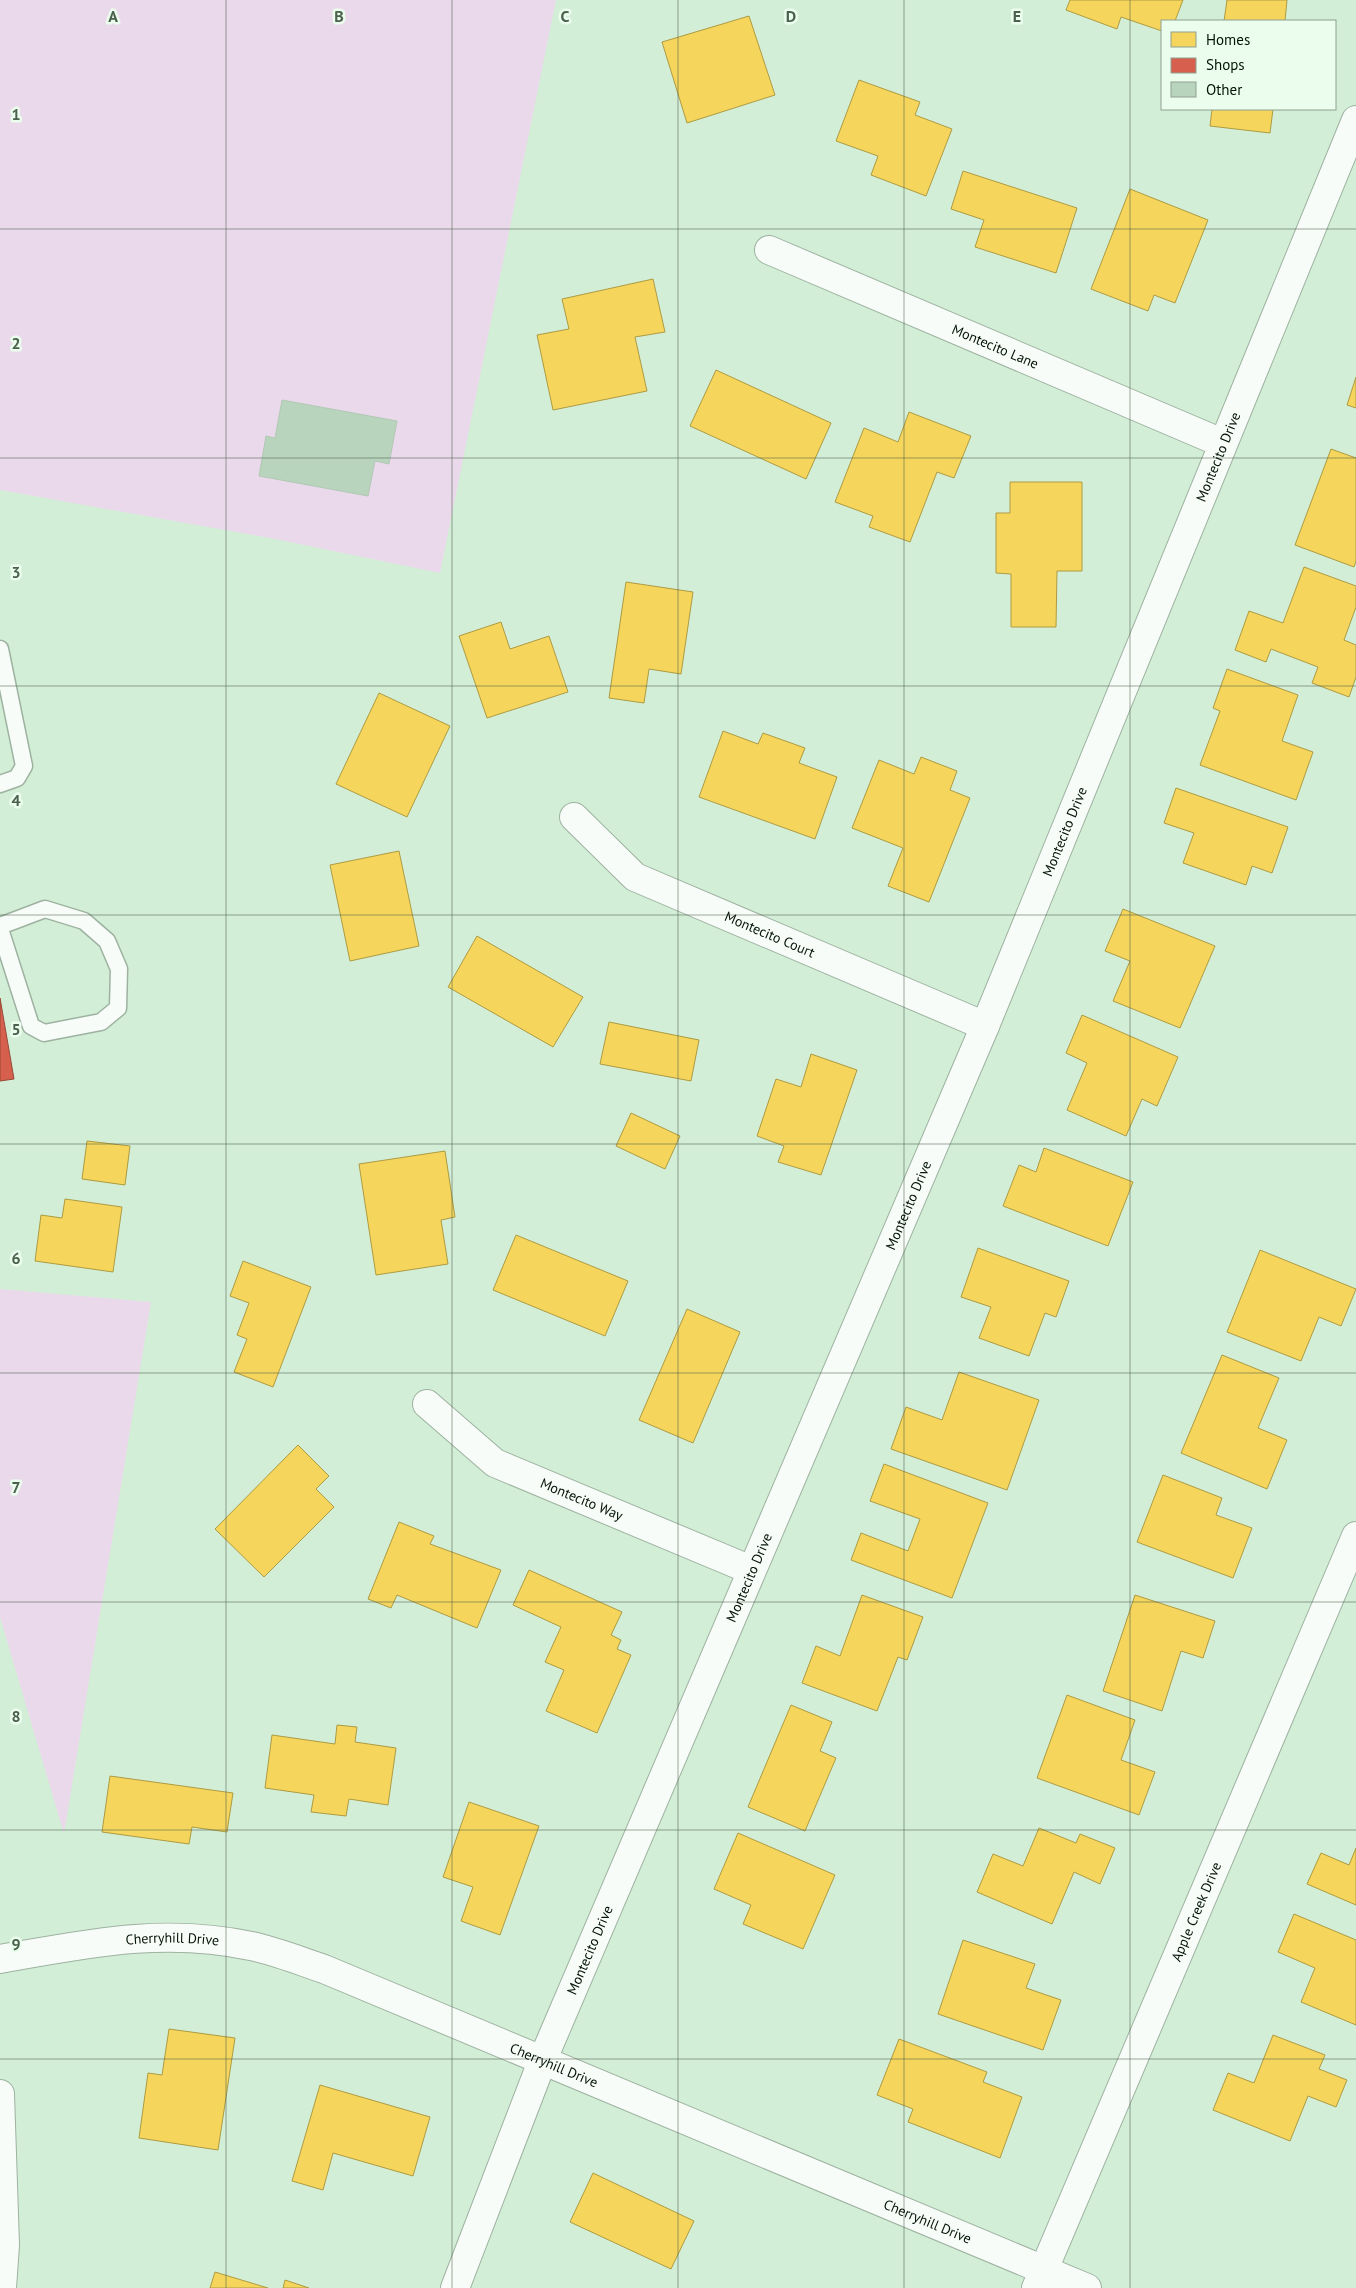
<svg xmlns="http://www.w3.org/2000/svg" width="1356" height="2288" viewBox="0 0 1356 2288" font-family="'PT Sans',sans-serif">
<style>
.green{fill:#ead9ea}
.homes{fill:#f6d55c;stroke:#ad9b42}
.shops{fill:#d6604d;stroke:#974937}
.building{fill:#b8d4bd;stroke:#b2c8b5}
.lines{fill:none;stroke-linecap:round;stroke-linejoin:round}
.lane-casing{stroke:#9db2a0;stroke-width:19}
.street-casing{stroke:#9db2a0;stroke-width:30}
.secondary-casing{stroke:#9db2a0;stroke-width:30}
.lane{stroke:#f8fcf9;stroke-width:16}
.street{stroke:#f8fcf9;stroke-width:28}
.secondary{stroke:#f8fcf9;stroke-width:28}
.grid{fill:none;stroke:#4c604e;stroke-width:1;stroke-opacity:0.55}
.labels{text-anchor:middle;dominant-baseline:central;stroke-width:5;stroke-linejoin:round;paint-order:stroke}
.street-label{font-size:14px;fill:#031305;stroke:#ebfeed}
.grid-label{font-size:16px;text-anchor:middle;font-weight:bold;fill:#4c604e;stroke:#ebfeed;stroke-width:5;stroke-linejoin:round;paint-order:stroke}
</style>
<rect width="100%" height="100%" fill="#d3eed7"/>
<!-- green -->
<path class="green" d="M0,0H556L440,573L275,539L0,490Z
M0,1289L151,1302L64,1834L0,1617Z"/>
<!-- homes -->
<path class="homes" d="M1070,0H1183L1175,21H1162V31L1121,17L1117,29L1066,10Z
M1227,0H1287L1285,21H1224Z
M749,16L775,95L687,123L662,42Z
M859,80L920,102L915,115L952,129L926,196L871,175L878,156L836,141Z
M1212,109H1273L1270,133L1210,126Z
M963,171L1077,208L1056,273L975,247L984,220L951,209Z
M1130,189L1208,220L1175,303L1154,295L1148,311L1091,289Z
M653,279L665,332L635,337L647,391L553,410L537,335L569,329L562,299Z
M716,370L831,423L806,479L690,426Z
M1356,377V408L1347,405Z
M909,412L971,436L954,478L937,472L910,542L869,527L873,516L835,502L864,428L898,442Z
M1331,449L1356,458V561L1354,567L1295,545Z
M1010,482H1082V571H1057L1056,627H1011V574L996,573V513H1010Z
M1304,567L1356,586V607L1344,640L1356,645V677L1349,697L1312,683L1318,667L1271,649L1266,662L1235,650L1249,611L1283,623Z
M626,582L693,592L681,674L649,669L644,703L609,698Z
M501,622L510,649L549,636L568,692L487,718L459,636Z
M1227,669L1298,695L1282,741L1313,752L1296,800L1200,765L1220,711L1213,708Z
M379,693L450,726L407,817L336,784Z
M723,731L758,744L763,733L805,748L799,763L837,777L815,839L699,797Z
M921,757L957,771L950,790L970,798L929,902L888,886L903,848L852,828L879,760L914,774Z
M1176,788L1288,827L1272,873L1252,866L1246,885L1183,863L1194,833L1164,823Z
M399,851L419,946L350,961L330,865Z
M1123,909L1215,946L1180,1028L1113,1001L1130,961L1105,951Z
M477,936L583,997L553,1047L448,987Z
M1082,1015L1178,1057L1157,1106L1142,1099L1126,1136L1067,1110L1087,1063L1066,1053Z
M609,1022L699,1040L691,1081L600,1064Z
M811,1054L857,1070L821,1175L778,1162L784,1146L757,1136L776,1079L801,1087Z
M631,1113L680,1136L665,1169L616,1146Z
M87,1141L130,1146L125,1185L82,1179Z
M1044,1148L1133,1182L1108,1246L1003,1206L1019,1165L1036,1172Z
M445,1151L455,1217L441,1220L448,1264L376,1275L359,1164Z
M65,1199L122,1207L113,1272L35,1261L41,1215L62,1218Z
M516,1235L628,1281L605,1336L493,1290Z
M978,1248L1069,1281L1056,1317L1045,1313L1029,1356L979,1338L991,1307L961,1297Z
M1260,1250L1356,1289L1341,1326L1319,1317L1301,1361L1227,1332Z
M243,1261L311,1287L273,1387L234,1372L247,1339L237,1335L249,1303L230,1296Z
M687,1309L740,1332L693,1443L639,1420Z
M1222,1355L1279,1378L1258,1428L1287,1440L1267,1489L1181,1453Z
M959,1372L1039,1400L1007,1490L891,1449L906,1407L942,1420Z
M298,1445L329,1476L316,1489L334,1507L264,1577L215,1529Z
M884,1464L988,1503L952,1598L851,1560L861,1533L908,1551L920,1519L870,1501Z
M1163,1475L1222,1498L1216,1515L1252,1528L1233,1578L1137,1542Z
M399,1522L434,1536L430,1544L501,1570L477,1628L397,1595L391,1608L368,1599Z
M529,1570L622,1612L611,1635L621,1640L617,1649L631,1655L597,1733L546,1711L564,1670L545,1662L561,1627L513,1605Z
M862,1595L923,1617L907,1660L898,1657L877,1711L802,1683L816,1646L840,1656Z
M1135,1595L1215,1621L1203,1658L1181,1651L1162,1711L1103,1691Z
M1067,1695L1135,1720L1121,1760L1155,1772L1139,1815L1037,1778Z
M791,1705L832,1722L820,1751L836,1758L805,1831L748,1807Z
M337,1725L357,1727L355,1742L396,1748L388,1805L349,1799L346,1816L311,1812L314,1795L265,1788L272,1735L335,1744Z
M110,1776L233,1793L227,1832L192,1827L189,1844L102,1832Z
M469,1802L539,1826L500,1935L461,1921L473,1887L443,1877Z
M1039,1828L1076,1843L1080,1834L1115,1848L1100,1884L1074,1872L1052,1924L977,1892L993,1854L1023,1866Z
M738,1833L835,1875L803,1949L743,1924L751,1905L714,1889Z
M1356,1848V1905L1307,1884L1321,1853L1349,1865Z
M1294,1914L1356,1940V2025L1301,2002L1315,1968L1278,1952Z
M963,1940L1035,1964L1026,1988L1061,2000L1043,2050L938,2014Z
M169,2029L235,2038L218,2150L139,2138L148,2073L162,2075Z
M1273,2035L1325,2055L1319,2069L1347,2080L1336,2107L1308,2096L1290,2141L1213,2110L1228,2073L1254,2083Z
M899,2039L987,2072L983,2082L1022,2097L1000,2158L908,2122L913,2109L877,2095Z
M320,2085L430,2117L413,2176L333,2153L323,2190L292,2181Z
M593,2173L694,2221L671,2269L570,2222Z
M215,2272L268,2288H210Z
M285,2280L309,2288H283Z"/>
<!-- shops -->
<path class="shops" d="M0,998L14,1079L0,1081Z"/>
<!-- building -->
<path class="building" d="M282,400L397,421L389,464L375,461L368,496L259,476L266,436L275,438Z"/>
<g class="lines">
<!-- lane casing -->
<g class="lane-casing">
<path id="lane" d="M0,649L24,766L17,778L0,784
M0,926L45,909L84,921L107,941L119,969L118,1008L101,1022L44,1033L31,1026L0,929"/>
</g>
<!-- street casing -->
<g class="street-casing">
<g id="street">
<path id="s1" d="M769,250L1222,443"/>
<path id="s2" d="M574,817L635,877L985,1026"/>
<path id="s3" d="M427,1404L495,1463L751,1570"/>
<path id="s4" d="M0,1959C86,1944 163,1927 251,1946C275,1951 300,1961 324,1969L1087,2288"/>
<path id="s5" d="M455,2288L543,2059L985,1026L1356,120"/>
<path id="s6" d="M1036,2288L1356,1536"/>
</g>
</g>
<!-- secondary casing -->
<g class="secondary-casing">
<path id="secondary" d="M0,2094L5,2245L2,2288"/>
</g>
<!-- lane -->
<use href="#lane" class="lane"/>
<!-- street -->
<use href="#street" class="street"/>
<!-- secondary -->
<use href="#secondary" class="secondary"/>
</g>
<!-- grid -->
<path class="grid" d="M226,0V2288M452,0V2288M678,0V2288M904,0V2288M1130,0V2288M0,229H1356M0,458H1356M0,686H1356M0,915H1356M0,1144H1356M0,1373H1356M0,1602H1356M0,1830H1356M0,2059H1356"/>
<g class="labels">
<!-- street labels -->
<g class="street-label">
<text stroke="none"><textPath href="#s1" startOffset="246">Montecito Lane</textPath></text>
<text stroke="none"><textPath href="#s5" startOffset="1984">Montecito Drive</textPath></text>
<text stroke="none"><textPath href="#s5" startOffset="1579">Montecito Drive</textPath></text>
<text stroke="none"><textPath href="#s2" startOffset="232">Montecito Court</textPath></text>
<text stroke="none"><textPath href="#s5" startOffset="1174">Montecito Drive</textPath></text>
<text stroke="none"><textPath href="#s3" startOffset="184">Montecito Way</textPath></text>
<text stroke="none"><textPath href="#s5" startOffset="769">Montecito Drive</textPath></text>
<text stroke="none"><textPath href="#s6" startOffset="409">Apple Creek Drive</textPath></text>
<text stroke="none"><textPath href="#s4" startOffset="174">Cherryhill Drive</textPath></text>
<text stroke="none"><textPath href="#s5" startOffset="364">Montecito Drive</textPath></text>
<text stroke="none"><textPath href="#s4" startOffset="579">Cherryhill Drive</textPath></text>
<text stroke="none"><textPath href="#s4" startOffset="984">Cherryhill Drive</textPath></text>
</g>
</g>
<g class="grid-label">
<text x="113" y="22">A</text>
<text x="339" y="22">B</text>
<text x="565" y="22">C</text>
<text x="791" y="22">D</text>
<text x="1017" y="22">E</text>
<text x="16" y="120">1</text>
<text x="16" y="349">2</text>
<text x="16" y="578">3</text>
<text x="16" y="806">4</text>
<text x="16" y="1035">5</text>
<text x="16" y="1264">6</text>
<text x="16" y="1493">7</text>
<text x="16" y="1722">8</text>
<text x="16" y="1950">9</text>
</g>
<!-- legend -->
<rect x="1161" y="20" width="175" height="90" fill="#ebfeed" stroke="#8ea090"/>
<rect x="1171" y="32" width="25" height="15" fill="#f6d55c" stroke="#8ea090"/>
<text x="1206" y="45" font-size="15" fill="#031305">Homes</text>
<rect x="1171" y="58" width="25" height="15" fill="#d6604d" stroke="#8ea090"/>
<text x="1206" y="70" font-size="15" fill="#031305">Shops</text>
<rect x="1171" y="82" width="25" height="15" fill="#b8d4bd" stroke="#8ea090"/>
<text x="1206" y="95" font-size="15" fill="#031305">Other</text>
</svg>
